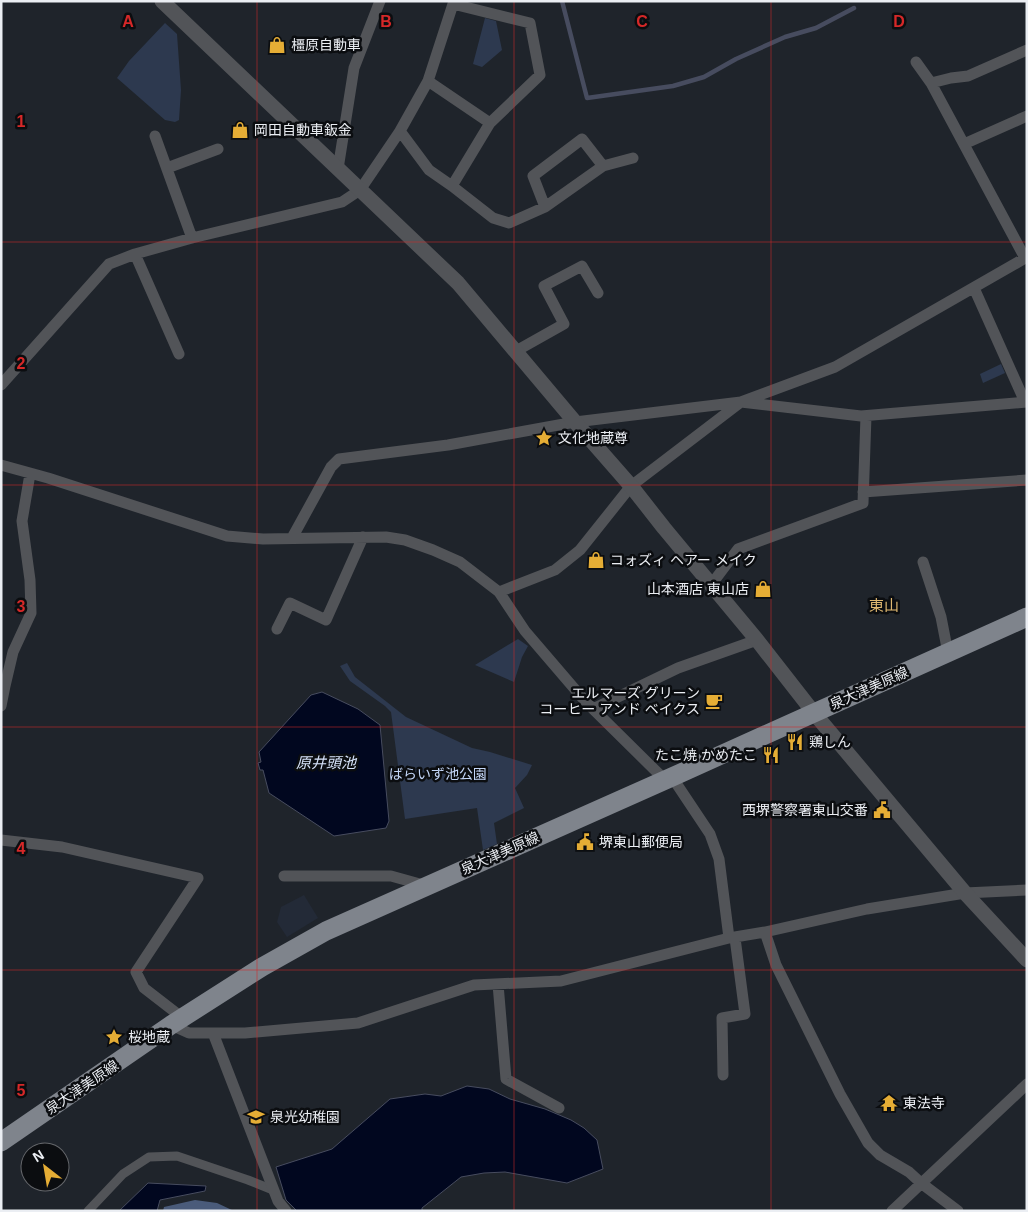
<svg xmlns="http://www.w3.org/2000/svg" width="1028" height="1212" viewBox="0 0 1028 1212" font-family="Helvetica,'Noto Sans JP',sans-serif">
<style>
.built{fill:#232a37}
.green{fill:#2d394f}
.forest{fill:#4a5b7a}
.water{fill:#01071f;stroke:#474c5f}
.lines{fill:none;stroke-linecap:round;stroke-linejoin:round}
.stream{stroke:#474c5f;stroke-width:4.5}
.pedestrian{stroke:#525458;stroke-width:9}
.minor{stroke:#525458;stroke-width:11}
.tertiary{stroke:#525458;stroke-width:15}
.primary{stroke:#7f848c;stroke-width:19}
.grid{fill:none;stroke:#d62828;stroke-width:1;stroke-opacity:0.55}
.labels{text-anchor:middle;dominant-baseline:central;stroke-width:5;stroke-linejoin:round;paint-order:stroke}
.poi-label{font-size:14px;fill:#ebeef3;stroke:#0b0d10;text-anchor:start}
.street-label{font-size:14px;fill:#ebeef3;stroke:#0b0d10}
.park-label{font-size:14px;fill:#c4d7f8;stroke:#0b0d10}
.neighbourhood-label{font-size:15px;fill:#dfb871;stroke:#0b0d10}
.water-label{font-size:15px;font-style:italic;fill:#d6e2f9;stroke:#0b0d10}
.grid-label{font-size:16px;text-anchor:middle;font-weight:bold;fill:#d62828;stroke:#0b0d10;stroke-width:5;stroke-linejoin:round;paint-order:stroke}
</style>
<rect width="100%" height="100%" fill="#1f242b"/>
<!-- built -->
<path class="built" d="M304,895L318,918L287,937L277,922L281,907Z"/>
<!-- green -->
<path class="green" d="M485,18L496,21L502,50L482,67L473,64Z
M165,23L177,34L181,90L179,120L175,122L165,120L117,78L129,61Z
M1001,364L1005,373L983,383L980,374Z
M518,639L528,646L522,657L514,682L475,665Z
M347,663L355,677L406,717L472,748L490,752L532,765L527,775L515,788L524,808L494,823L497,844L483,850L477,808L405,819L391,712L385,706L350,681L340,666Z"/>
<!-- forest -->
<path class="forest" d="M195,1200L217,1203L234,1211H163L164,1207Z"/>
<!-- water -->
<path class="water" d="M322,692L358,709L380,725L389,821L386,828L334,836L269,793L263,770H260L258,763L261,762L259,752L311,695Z
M467,1086L489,1089L510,1099L545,1109L571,1120L584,1128L597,1140L603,1169L567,1183L505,1172L484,1173L461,1177L422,1208V1211H297L286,1200L276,1167L332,1149L390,1099L425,1094L441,1096Z
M148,1183L206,1186L205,1191L160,1200L157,1211H119Z"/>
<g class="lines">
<!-- stream -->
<path class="stream" d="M562,1L587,98L673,86L704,77L736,59L785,37L816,28L854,8"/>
<!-- pedestrian -->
<path class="pedestrian" d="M88,1211L123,1174L149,1157L177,1156L248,1180L273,1190"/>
<!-- minor -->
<path class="minor" d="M916,62L931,83L1025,258
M931,83L951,78L968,76L1027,50
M400,131L429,170L452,186L490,123
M155,136L192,238
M964,144L1027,116
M167,168L218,149
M338,169L354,68L380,1
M452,186L493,218L509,223L545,207L603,166L633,158
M545,207L533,176L582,139L603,166
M135,254L179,354
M974,288L1025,402
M516,351L564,324L544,286L582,266L598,293
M1,385L109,264L135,254L192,238L342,202L360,190L400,131L428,81L453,4L530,23L540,75L490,123L428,81
M1,465L48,478L227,536L263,539L386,537L405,540L433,550L460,562L499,592L525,631L585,701L665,780
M863,492L1027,480
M292,538L331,467L339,459L448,445L575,422L741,402L861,416L1027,402
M923,562L941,617L948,653
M711,585L738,549L863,503L866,416
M499,592L555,570L580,550L631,486L741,402L835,367L1027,257
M277,629L290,603L326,620L363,537
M1,706L5,686L13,652L31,613L30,580L22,521L30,474
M593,709L678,668L757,640
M672,777L710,834L719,859L729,938
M1,840L62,847L198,878L136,972L144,988L175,1012L182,1019
M284,876H391L427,886
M765,932L776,965L840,1094L868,1143L880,1155L909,1172L921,1183L958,1211
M498,984L506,1079L559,1108
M171,1025L189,1033H245L358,1023L474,985L561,981L729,938L765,932L867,909L965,893L1027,890
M213,1033L278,1201L286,1211
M723,1075L722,1018L745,1014L735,938
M892,1211L1027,1084"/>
<!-- tertiary -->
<path class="tertiary" d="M162,1L458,283L575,422L631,486L664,528L757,640L814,713L965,893L1027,960"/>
<!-- primary -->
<path class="primary" d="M1,1142L171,1025L262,967L326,931L672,777L1027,617"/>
</g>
<!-- grid -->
<path class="grid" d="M257,1V1211M514,1V1211M771,1V1211M1,242H1027M1,485H1027M1,727H1027M1,970H1027"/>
<!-- icons -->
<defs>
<g id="shop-bare" transform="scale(1.35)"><path d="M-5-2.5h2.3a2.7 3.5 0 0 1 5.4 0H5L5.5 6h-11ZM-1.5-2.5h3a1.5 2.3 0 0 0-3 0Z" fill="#e5ad35" stroke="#0b0d10" stroke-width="2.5" paint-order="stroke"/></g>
<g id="sight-bare" transform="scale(1.35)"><path d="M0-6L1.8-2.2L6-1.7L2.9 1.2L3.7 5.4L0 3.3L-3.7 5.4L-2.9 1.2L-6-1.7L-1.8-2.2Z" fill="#e5ad35" stroke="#0b0d10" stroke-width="2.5" paint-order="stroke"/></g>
<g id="cafe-bare" transform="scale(1.35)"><path d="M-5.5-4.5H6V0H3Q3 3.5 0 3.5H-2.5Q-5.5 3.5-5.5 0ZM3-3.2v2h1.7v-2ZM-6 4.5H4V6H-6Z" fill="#e5ad35" stroke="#0b0d10" stroke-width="2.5" paint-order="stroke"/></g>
<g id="restaurant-bare" transform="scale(1.35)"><path d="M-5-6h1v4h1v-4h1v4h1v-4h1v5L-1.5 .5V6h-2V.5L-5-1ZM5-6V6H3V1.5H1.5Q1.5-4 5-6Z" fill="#e5ad35" stroke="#0b0d10" stroke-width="2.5" paint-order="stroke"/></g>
<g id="civic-bare" transform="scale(1.35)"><path d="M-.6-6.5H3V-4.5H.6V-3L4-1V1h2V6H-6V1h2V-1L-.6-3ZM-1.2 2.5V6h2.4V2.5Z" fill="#e5ad35" stroke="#0b0d10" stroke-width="2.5" paint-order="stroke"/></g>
<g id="temple-bare" transform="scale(1.35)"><path d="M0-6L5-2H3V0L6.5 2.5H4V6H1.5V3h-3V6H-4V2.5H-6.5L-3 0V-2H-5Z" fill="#e5ad35" stroke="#0b0d10" stroke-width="2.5" paint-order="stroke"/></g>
<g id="school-bare" transform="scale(1.35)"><path d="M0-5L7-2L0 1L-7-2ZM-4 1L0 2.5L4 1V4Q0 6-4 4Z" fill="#e5ad35" stroke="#0b0d10" stroke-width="2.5" paint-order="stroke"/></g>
</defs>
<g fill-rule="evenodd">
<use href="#shop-bare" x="277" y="45"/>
<use href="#shop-bare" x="240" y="130"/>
<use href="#sight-bare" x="544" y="438"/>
<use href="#shop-bare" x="596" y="560"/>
<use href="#shop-bare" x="763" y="589"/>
<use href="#cafe-bare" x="714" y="701"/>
<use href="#restaurant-bare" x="795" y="742"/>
<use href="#restaurant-bare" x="771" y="755"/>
<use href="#civic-bare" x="882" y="810"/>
<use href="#civic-bare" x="585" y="842"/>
<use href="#sight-bare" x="114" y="1037"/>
<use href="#temple-bare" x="889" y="1103"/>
<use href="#school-bare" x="256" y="1117"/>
</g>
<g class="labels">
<!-- poi labels -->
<g class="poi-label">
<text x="291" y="45">橿原自動車</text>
<text x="254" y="130">岡田自動車鈑金</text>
<text x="558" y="438">文化地蔵尊</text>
<text x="610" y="560">コォズィ ヘアー メイク</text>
<text x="749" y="589" text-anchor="end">山本酒店 東山店</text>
<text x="700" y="693" text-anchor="end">エルマーズ グリーン<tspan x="700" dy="16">コーヒー アンド ベイクス</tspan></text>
<text x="809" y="742">鶏しん</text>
<text x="757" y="755" text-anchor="end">たこ焼 かめたこ</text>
<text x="868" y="810" text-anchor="end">西堺警察署東山交番</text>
<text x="599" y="842">堺東山郵便局</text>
<text x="128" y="1037">桜地蔵</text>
<text x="903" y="1103">東法寺</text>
<text x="270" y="1117">泉光幼稚園</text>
</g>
<!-- street labels -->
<g class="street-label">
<text transform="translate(869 688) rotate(-24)">泉大津美原線</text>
<text transform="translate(500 853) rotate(-24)">泉大津美原線</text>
<text transform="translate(82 1087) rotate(-34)">泉大津美原線</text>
</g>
<!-- park labels -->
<g class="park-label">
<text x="438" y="774">ばらいず池公園</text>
</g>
<!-- neighbourhood labels -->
<g class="neighbourhood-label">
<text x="884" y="605">東山</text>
</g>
<!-- water labels -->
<g class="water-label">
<text x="326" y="762">原井頭池</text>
</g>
</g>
<g class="grid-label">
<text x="128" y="27">A</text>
<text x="386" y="27">B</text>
<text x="642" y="27">C</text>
<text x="899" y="27">D</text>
<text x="21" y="127">1</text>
<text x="21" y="369">2</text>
<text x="21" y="612">3</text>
<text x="21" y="854">4</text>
<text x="21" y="1096">5</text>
</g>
<!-- border -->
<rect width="1028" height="1212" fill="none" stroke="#ebeef3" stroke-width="5"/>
<!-- north arrow -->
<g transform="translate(45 1167) rotate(329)"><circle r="24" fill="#0b0d10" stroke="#65676b"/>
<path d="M0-4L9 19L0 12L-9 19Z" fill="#e5ad35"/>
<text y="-8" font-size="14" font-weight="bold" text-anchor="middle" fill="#ebeef3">N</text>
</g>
</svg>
